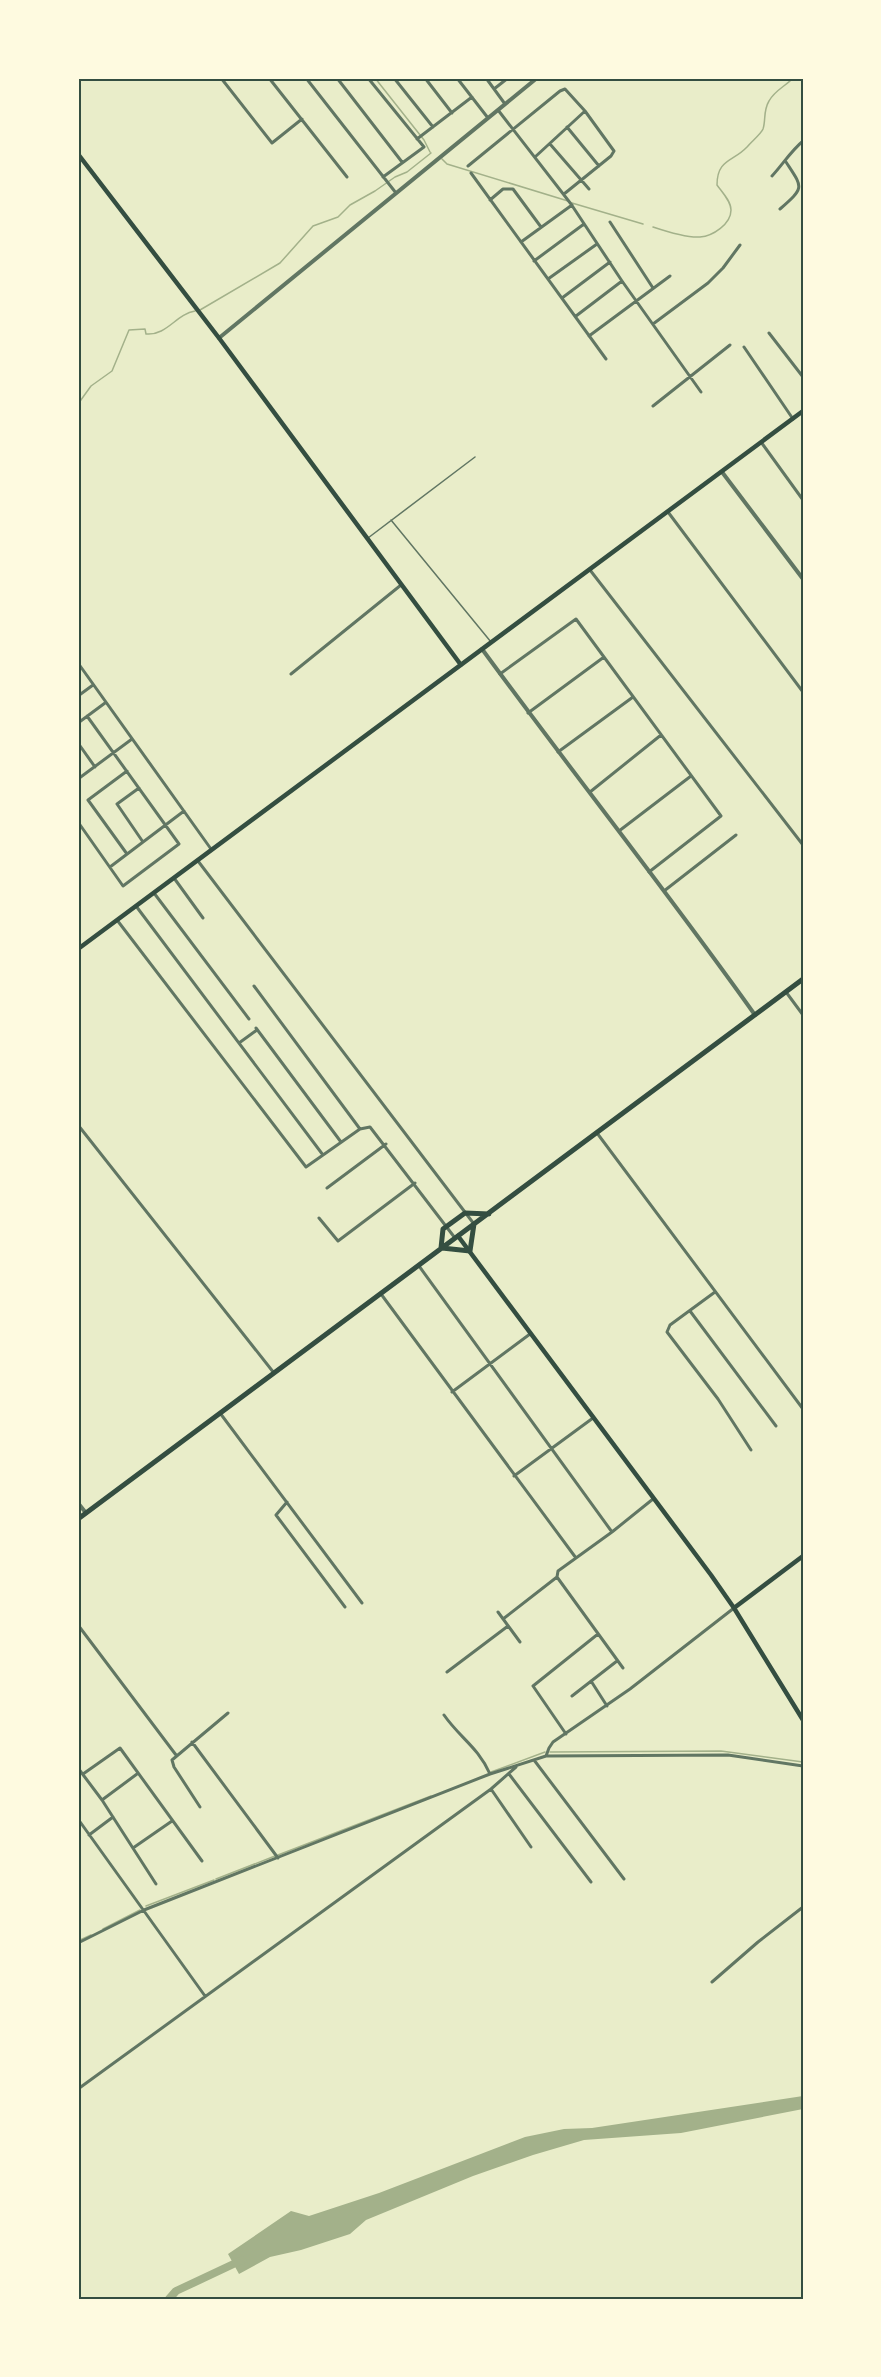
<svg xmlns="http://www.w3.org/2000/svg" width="881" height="2377" viewBox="0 0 881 2377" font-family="'Varela Round',sans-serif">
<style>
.water{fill:#a3b18a}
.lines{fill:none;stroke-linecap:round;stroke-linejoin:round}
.stream{stroke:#a3b18a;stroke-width:1.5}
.river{stroke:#a3b18a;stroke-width:8}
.service{stroke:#617663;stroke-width:1.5}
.minor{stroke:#617663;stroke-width:3}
.tertiary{stroke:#617663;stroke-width:4}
.secondary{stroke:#344e41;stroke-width:4.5}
.trunk{stroke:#344e41;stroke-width:5}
.neatline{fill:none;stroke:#344e41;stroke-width:2}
</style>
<rect width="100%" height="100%" fill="#e9edc9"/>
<!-- water -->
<path class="water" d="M803,2096V2109L681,2133L584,2140L533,2155L473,2176L366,2220L350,2234L301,2250L270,2257L239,2274L228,2254L291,2211L309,2216L379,2193L525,2137L564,2129L592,2128Z"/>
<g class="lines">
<!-- stream -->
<path class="stream" d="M375,78L424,140L430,152
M442,159L447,164L568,201
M572,203L643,224
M653,227C665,231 689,238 700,237C713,236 731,224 731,210C731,201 722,192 717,185C717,159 733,162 747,147C751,142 761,134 763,129C766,120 763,111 769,101C775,90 786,86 793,78
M200,310L280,263L313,226L338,217L350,205L375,191L395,177L407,172L431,153
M78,404L91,386L112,371L129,330L145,329L146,334C167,336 176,314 195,311
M550,1752L721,1751L803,1762
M491,1772L545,1752
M278,1855L431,1796
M216,1879L275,1856
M146,1906L214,1880
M103,1929L140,1910
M78,1941L91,1935"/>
<!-- river -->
<path class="river" d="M169,2299L176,2291L242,2260"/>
<!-- service -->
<path class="service" d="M391,520L491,642
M368,538L475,457"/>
<!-- minor -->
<path class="minor" d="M221,78L272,143L302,119
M269,78L347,177
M306,78L396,193
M337,78L402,162
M368,78L424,147L383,177
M394,78L433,127
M425,78L452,113
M457,78L488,118
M486,78L505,104
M494,89L508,78
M498,110L571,204L622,281L701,392
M567,127L599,166
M417,139L472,97
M550,144L589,189
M535,157L585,111
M468,166L560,91L565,89L585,111L614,151L611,156L564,194
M471,173L606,359
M772,176C783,164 791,151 803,141
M490,200L503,189H513L541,227
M780,209C805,187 803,188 786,162
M610,222L653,288
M521,242L572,205
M534,261L584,224
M548,279L597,244
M562,298L610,262
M576,316L622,281
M653,324L708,283L723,268L740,245
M769,333L803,377
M589,336L670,276
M744,347L793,419
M653,406L730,345
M761,442L803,500
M668,512L803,692
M590,570L803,845
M78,663L211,849
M291,674L401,585
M500,674L576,619L721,816L649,872
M78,696L93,685
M528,713L604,657
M78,723L105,703
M78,743L95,767
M558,752L633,697
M78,779L132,739
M139,788L117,804L143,842
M590,792L661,735
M78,822L123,886L179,844L87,716
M619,831L691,776
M127,854L88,800L127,771
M198,861L474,1224
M110,867L184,811
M174,878L203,918
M664,891L736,835
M154,893L249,1019
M136,906L323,1155
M117,920L306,1167L360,1129L370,1127L455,1238
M254,986L360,1129
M786,992L803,1015
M256,1028L341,1142
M239,1043L257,1030
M78,1125L274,1373
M597,1133L803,1409
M327,1188L386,1144
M319,1218L338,1241L415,1183
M419,1266L612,1532
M715,1292L670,1325L667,1332L718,1399L751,1450
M381,1294L576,1558
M690,1311L776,1426
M452,1392L530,1334
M220,1413L362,1603
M514,1476L593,1418
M287,1502L276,1515L345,1607
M557,1577L623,1668
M498,1612L520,1642
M503,1619L557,1577L558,1571L612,1532L653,1499
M78,1625L176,1755
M447,1672L508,1626
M591,1681L607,1706
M572,1696L617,1661
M444,1715C460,1738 478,1747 490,1774
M566,1734L533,1686L598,1634
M192,1742L278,1858
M546,1756L549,1748L553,1742L630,1689L734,1608
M534,1760L624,1879
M78,1768L102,1800L156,1884
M83,1774L120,1748L202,1861
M509,1774L591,1882
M491,1789L531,1847
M102,1800L137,1774
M200,1807L174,1767L172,1760L228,1713
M78,1819L205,1996
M89,1835L113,1817
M133,1848L172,1821
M78,1943L144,1910L490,1774L546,1756L728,1755L803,1766
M712,1982L758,1942L803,1907
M78,2089L491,1789L516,1767"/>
<!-- tertiary -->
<path class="tertiary" d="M219,338L537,78
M722,472L803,579
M482,649C572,772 667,891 755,1015
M78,1503L86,1513"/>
<!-- secondary -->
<path class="secondary" d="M78,154L219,338L461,665
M78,949L803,411
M458,1236L711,1575L734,1608L803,1720
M734,1608L803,1556"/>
<!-- trunk -->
<path class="trunk" d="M441,1248L443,1229L465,1213L489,1214
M442,1248L470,1251L474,1224
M78,1519L803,979"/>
</g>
<!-- border -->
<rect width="881" height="2377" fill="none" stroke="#fefae0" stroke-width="159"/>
<rect x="80" y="80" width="722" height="2218" class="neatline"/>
</svg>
